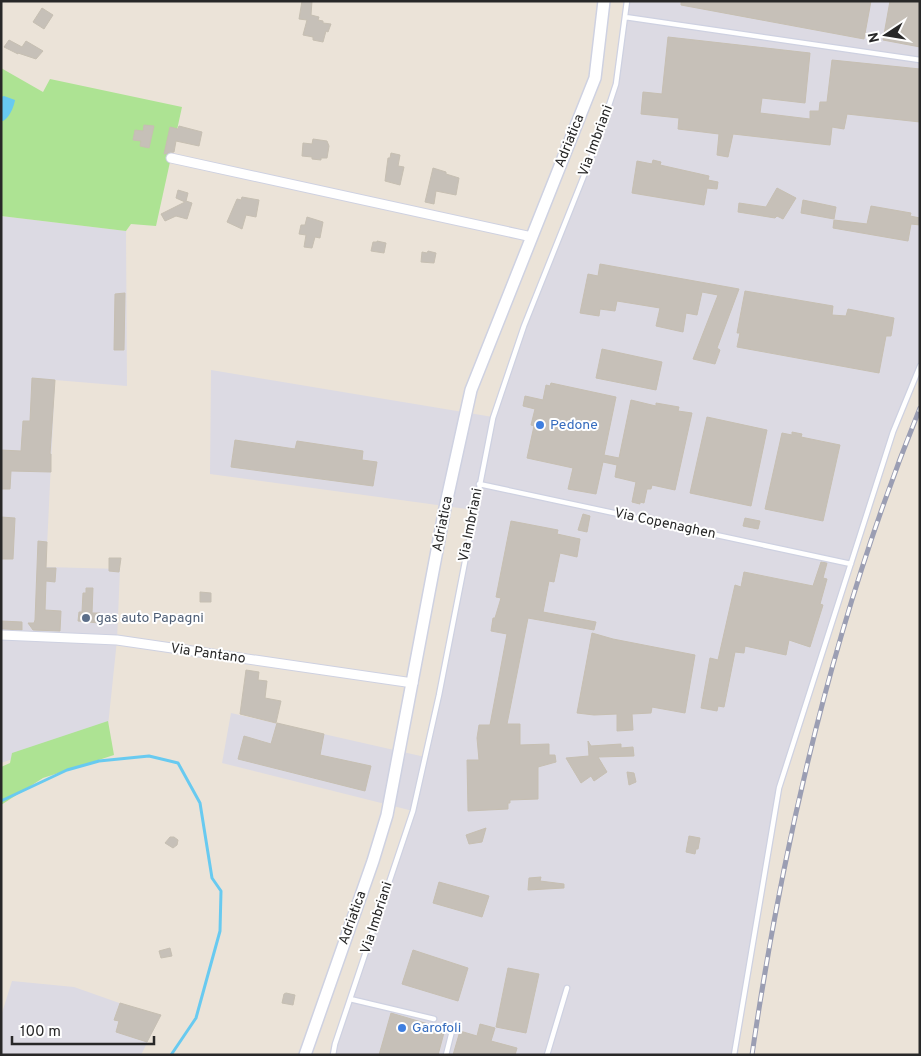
<svg xmlns="http://www.w3.org/2000/svg" width="921" height="1056" viewBox="0 0 921 1056" font-family="Overpass,sans-serif">
<style>
.industrial{fill:#dcdae3}
.green{fill:#ade393}
.water{fill:#68caf0}
.lines{fill:none;stroke-linecap:round;stroke-linejoin:round}
.stream{stroke:#68caf0;stroke-width:3}
.building{fill:#c6c0b8;stroke:#c6bfb2}
.lane-casing{stroke:#ced1e1;stroke-width:7}
.street-casing{stroke:#ced1e1;stroke-width:11}
.secondary-casing{stroke:#ced1e1;stroke-width:14}
.lane{stroke:#fff;stroke-width:4.5}
.street{stroke:#fff;stroke-width:9}
.secondary{stroke:#fff;stroke-width:11}
.rail-casing{stroke:#9b9eb3;stroke-width:5}
.rail{stroke:#fff;stroke-width:3;stroke-dasharray:9;stroke-linecap:butt}
.shop-dot{fill:#3f7fe0;stroke:#fff;stroke-width:2}
.service-dot{fill:#5c6f8a;stroke:#fff;stroke-width:2}
.labels{text-anchor:middle;dominant-baseline:central;stroke-width:4;stroke-linejoin:round;paint-order:stroke}
.street-label{font-size:14px;fill:#282828;stroke:#fff}
.shop-label{font-size:14px;fill:#366cbe;stroke:#fff;text-anchor:start}
.service-label{font-size:14px;fill:#4e5e75;stroke:#fff;text-anchor:start}
</style>
<rect width="100%" height="100%" fill="#ebe3d8"/>
<!-- industrial -->
<path class="industrial" d="M627,1H920V366L893,432L779,788L734,1055H333L413,811L222,763L231,713L425,757L474,510L210,474L211,370L493,417L524,326L595,148L616,84Z
M1,216L126,231L127,386L55,380L46,567L120,569L117,640L108,726L1,763Z
M12,981L74,987L125,1005L161,1015L141,1055H1V1016Z"/>
<!-- green -->
<path class="green" d="M1,68L43,92L50,79L182,107L156,226L131,224L126,231L1,216Z
M108,721L114,755L43,778L1,805V767L10,763L12,753Z"/>
<!-- water -->
<path class="water" d="M4,96L15,100C14,107 9,118 3,121H1V97Z"/>
<g class="lines">
<!-- stream -->
<path class="stream" d="M1,801L67,770L99,761L149,756L178,763L200,803L212,878L221,891L220,931L196,1018L171,1055"/>
</g>
<!-- building -->
<path class="building" d="M302,1H312L311,15L319,17L318,20L323,21V23L331,24L328,32L326,31L323,42L313,40V37L303,35L307,20L299,19Z
M681,1H871L864,39L681,5Z
M890,1H920V47L883,40Z
M42,8L53,15L44,29L33,22Z
M668,37L810,53L805,103L762,98L760,113L810,119V111H819L820,102H827L832,60L920,69V122L847,114L844,129L832,127L830,145L733,134L728,157L717,155L719,134L678,129L679,118L641,114L643,92L662,94Z
M9,40L22,47L26,41L43,51L36,59L18,53V54L4,47Z
M144,125L154,126L149,148L140,146L141,141L133,140L135,130L143,131Z
M179,126L202,132L199,146L176,141L174,152L164,154L170,127L178,129Z
M313,139L327,141L329,146L327,158H321V160L312,159V157L302,156L303,143L312,144Z
M391,153L400,155L398,166L404,167L400,185L385,181L388,158H390Z
M653,160L661,162L660,165L709,176L708,180L718,182L717,189L707,188L704,205L632,193L637,161L652,164Z
M433,168L446,172V174L459,178L456,195L436,191L434,204L425,202Z
M777,188L796,198L783,219L777,216L775,218L738,212L739,203L766,207Z
M178,190L188,193L186,201L192,203L187,219L176,216L165,221L161,214L185,202L176,198Z
M242,197L259,200L256,217L246,215L242,229L227,222L237,199L241,200Z
M803,200L836,207L834,219L801,213Z
M871,206L911,213L910,216L920,218V225L911,224L908,241L833,228L834,220L867,224Z
M307,217L323,222L320,238L315,237L312,248L304,247L306,235L299,234L301,225H305Z
M377,241L386,243L384,253L371,251L373,242H377Z
M428,251L436,253L434,263L421,262L422,252L427,253Z
M600,264L739,289L717,348L720,350L715,364L693,359L718,295L702,292L697,315L686,313L683,332L656,326L660,308L617,301L615,311L600,309L599,316L580,313L588,274L598,276Z
M745,291L833,306L832,315L846,316L848,309L894,318L891,336H886L879,373L737,347L740,333H737Z
M125,293L124,350H114L115,294Z
M602,349L662,362L656,390L596,378Z
M32,378L55,380L50,454H51V472L11,471L10,489H1V450L21,451L23,421H30Z
M551,383L616,397L604,455L619,458L631,400L656,406V403L679,407L678,411L692,413L675,490L652,485L651,489H647L644,503L640,502V504L632,502L636,482L615,477L617,465L603,462L596,494L568,489L573,468L527,458L534,426L531,425L535,409L523,406L525,396L543,400L546,385L550,386Z
M707,417L767,430L751,506L690,493Z
M792,432L802,434L801,437L840,445L823,521L765,509L782,433L792,435Z
M235,440L295,449L297,441L363,451L362,460L377,462L373,486L231,467Z
M583,514L590,516L587,532L578,530Z
M1,517L15,518L13,559H1Z
M745,518L760,521L758,529L743,526Z
M511,521L558,530L557,534L580,539L577,557L560,553L554,582L549,581L543,612L596,622L594,630L528,618L507,724H520V745L549,744V755H555L556,762L538,767V799L510,800V803H508V809L468,811L467,760H479L477,738L479,725H490L507,634L491,631L493,618H495L501,598L496,597Z
M38,541L47,542L46,568H56L55,582L46,581L45,610L61,611L60,631L33,630L28,623H34L35,620Z
M109,558H121L119,572L109,571Z
M821,562L827,563L823,578L827,579L820,604L823,605L810,647L789,640L786,655L745,646L744,653L735,652L724,707L718,706L717,711L701,708L710,658L718,660L735,585L741,587L744,572L813,586Z
M86,588H93L92,613H100L99,623L78,621L79,612H82L83,593H86Z
M200,592L211,593V602H200Z
M1,621L22,622V630L1,629Z
M592,633L613,639L695,655L685,713L652,707L651,713L632,714L633,730L617,731V714L594,715L577,713Z
M246,670L259,672L258,680L267,681L265,698L281,701L276,723L240,714Z
M277,723L324,734L320,755L371,766L365,791L238,759L244,736L271,744Z
M588,741L591,746L621,744V748L633,747L634,756L598,757L607,772L594,781L591,776L581,783L566,758L589,756Z
M627,772L634,773L636,782L629,785Z
M486,828L482,842L469,844L466,835Z
M689,836L700,838L698,849H696L695,854L686,852Z
M170,837H174L178,840L177,845L173,848L165,843Z
M541,877L540,881L564,884V888L528,890L529,878Z
M439,882L489,896L482,917L433,903Z
M170,948L172,956L161,958L159,951Z
M413,950L468,968L458,1001L402,984Z
M508,968L539,974L526,1033L496,1027Z
M286,993L295,995L293,1005L282,1003L284,994Z
M120,1003L161,1015L147,1042L116,1032L119,1021L114,1020Z
M391,1013L445,1029L438,1055H379Z
M480,1024L495,1028L491,1041L517,1048L515,1055H453L460,1031L477,1036Z"/>
<g class="lines">
<!-- lane casing -->
<g class="lane-casing">
<path id="lane" d="M625,17L920,60
M479,484L851,564
M350,999L434,1019
M333,1055L335,1044L413,811L439,695L493,418L524,326L595,148L616,84L627,1
M446,1055L453,1027
M547,1055L567,988
M734,1055L779,788L893,432L920,366"/>
</g>
<!-- street casing -->
<g class="street-casing">
<path id="street" d="M171,158L532,237
M1,635L117,640L413,683"/>
</g>
<!-- secondary casing -->
<g class="secondary-casing">
<path id="secondary" d="M305,1055L373,861L387,815L445,508L471,390L595,78L604,1"/>
</g>
<!-- lane -->
<use href="#lane" class="lane"/>
<!-- street -->
<use href="#street" class="street"/>
<!-- secondary -->
<use href="#secondary" class="secondary"/>
<!-- rail casing -->
<g class="rail-casing">
<path id="rail" d="M752,1055C784,834 836,615 920,408"/>
</g>
<!-- rail -->
<use href="#rail" class="rail"/>
</g>
<!-- markers -->
<g class="shop-dot">
<circle cx="540" cy="425" r="5"/>
<circle cx="402" cy="1028" r="5"/>
</g>
<circle class="service-dot" cx="86" cy="618" r="5"/>
<g class="labels">
<!-- street labels -->
<g class="street-label">
<text transform="translate(570 141) rotate(-68)">Adriatica</text>
<text transform="translate(596 141) rotate(-70)">Via Imbriani</text>
<text transform="translate(443 524) rotate(-79)">Adriatica</text>
<text transform="translate(665 524) rotate(12)">Via Copenaghen</text>
<text transform="translate(471 525) rotate(-79)">Via Imbriani</text>
<text transform="translate(208 654) rotate(8)">Via Pantano</text>
<text transform="translate(353 918) rotate(-70)">Adriatica</text>
<text transform="translate(377 918) rotate(-72)">Via Imbriani</text>
</g>
<!-- shop labels -->
<g class="shop-label">
<text x="550" y="425">Pedone</text>
<text x="412" y="1028">Garofoli</text>
</g>
<!-- service labels -->
<g class="service-label">
<text x="96" y="618">gas auto Papagni</text>
</g>
</g>
<!-- border -->
<rect width="921" height="1056" fill="none" stroke="#282828" stroke-width="5"/>
<!-- north arrow -->
<g transform="translate(886 35) rotate(258)" stroke="#ffffff" stroke-width="4" paint-order="stroke">
<path d="M0-4L9 19L0 12L-9 19Z" fill="#282828"/>
<text y="-8" font-size="14" font-weight="bold" text-anchor="middle" fill="#282828">N</text>
</g>
<!-- scale -->
<path d="M12 1036v8h142v-8" fill="none" stroke="#282828" stroke-width="2.5"/>
<text x="20" y="1036" font-size="15" fill="#282828" stroke="#ffffff" stroke-width="4" paint-order="stroke">100 m</text>
</svg>
